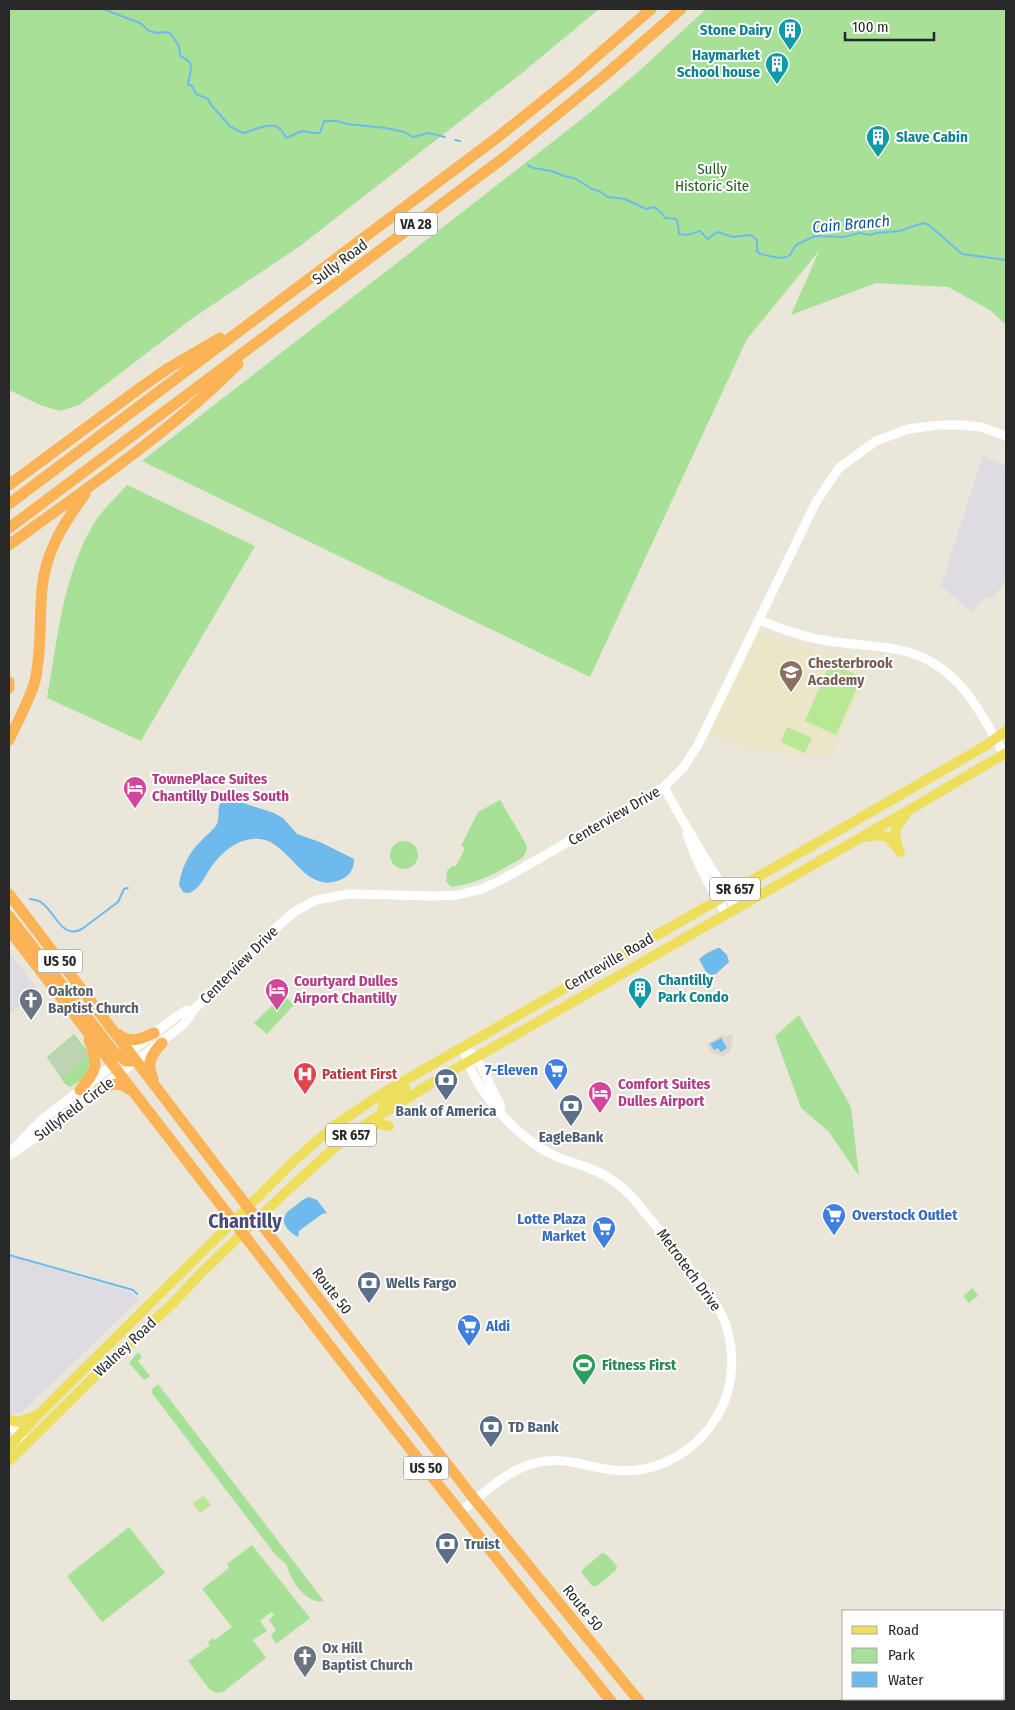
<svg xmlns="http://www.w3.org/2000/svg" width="1015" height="1710" viewBox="0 0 1015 1710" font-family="'Fira Sans Condensed',sans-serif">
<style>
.industrial{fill:#dedbe3}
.education{fill:#ece6c9}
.green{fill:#a6e197}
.cemetery{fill:#bed4b2}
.pitch{fill:#b8e893}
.plaza{fill:#dbd8d1}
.water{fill:#6ebaec}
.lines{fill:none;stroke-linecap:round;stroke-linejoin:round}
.stream{stroke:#6ebaec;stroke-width:2}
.secondary{stroke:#fff;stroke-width:9}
.primary{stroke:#eddf5c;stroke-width:10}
.highway{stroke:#fbb355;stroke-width:11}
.labels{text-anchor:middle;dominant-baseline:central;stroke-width:4;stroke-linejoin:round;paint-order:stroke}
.shield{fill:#fff;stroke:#686868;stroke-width:1}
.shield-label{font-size:14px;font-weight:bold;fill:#282828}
.culture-label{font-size:15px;font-weight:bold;fill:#0d838f;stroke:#fff;text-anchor:end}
.park-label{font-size:15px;fill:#20631b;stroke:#fff}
.street-label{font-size:15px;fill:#282828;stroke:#fff}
.education-label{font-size:15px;font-weight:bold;fill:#785e54;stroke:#fff;text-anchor:start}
.hotel-label{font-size:15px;font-weight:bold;fill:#b23c85;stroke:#fff;text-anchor:start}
.worship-label{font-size:15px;font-weight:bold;fill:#5b616d;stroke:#fff;text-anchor:start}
.shop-label{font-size:15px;font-weight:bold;fill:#366cbe;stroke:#fff;text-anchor:end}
.health-label{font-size:15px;font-weight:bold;fill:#be3a42;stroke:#fff;text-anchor:start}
.service-label{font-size:15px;font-weight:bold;fill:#4e5e75;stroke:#fff;text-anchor:start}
.leisure-label{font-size:15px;font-weight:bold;fill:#27864d;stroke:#fff;text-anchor:start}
.water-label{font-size:16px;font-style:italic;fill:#105595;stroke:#fff}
.district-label{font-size:20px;font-weight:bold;fill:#4a4c78;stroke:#fff}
</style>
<rect width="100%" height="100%" fill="#ebe6da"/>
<!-- industrial -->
<path class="industrial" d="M983,455L1006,466V581L990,600L985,597L972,612L941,586Z
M9,952L39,991L9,1014Z
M9,1256L131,1292L139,1300L22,1412L9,1415Z"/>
<!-- education -->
<path class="education" d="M754,630L815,651L875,658L830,757L752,750L704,733Z"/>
<!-- green -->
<path class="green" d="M9,9H599L522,73L300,246L190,320L79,405L60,411L40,405L9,390Z
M706,9H1006V325L990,310L948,287L876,283L791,315L819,251L747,339L590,677L142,461L582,119L638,72Z
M127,485L255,546L141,741L47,698C57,642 63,575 93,525C100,512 117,497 127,485Z
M500,800L526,844C528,850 526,853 522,858C498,872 479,883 451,887L446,881L447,871L452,866H456L465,848L461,846L478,812Z
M390 855a14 14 0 1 1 28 0a14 14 0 1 1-28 0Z
M283,995L294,1005L267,1034L254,1023Z
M799,1015L851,1107L859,1176L829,1132L801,1108L775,1036Z
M74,1034L92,1057L85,1078L70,1087L65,1084L47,1057Z
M973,1288L978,1296L969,1303L963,1296Z
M138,1352L142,1357L138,1361L150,1376L144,1380L129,1363Z
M158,1384L324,1601C309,1605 294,1585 289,1572C287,1567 289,1569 286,1564C284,1561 280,1559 277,1557L152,1393V1389Z
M129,1527L165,1573L102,1622L67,1576Z
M252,1545L310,1618L276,1644L271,1635L276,1630L269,1620L274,1615L271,1612L260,1621L267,1631L253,1640L266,1658L223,1692L216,1693L210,1690L188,1661L210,1645L208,1642L213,1638L215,1640L232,1627L202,1589L229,1568L227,1564Z
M602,1553C608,1554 613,1562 617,1566L616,1570L597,1586H592L582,1573V1570Z"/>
<!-- cemetery -->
<path class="cemetery" d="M73,1037L89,1056L63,1078L47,1058Z"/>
<!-- pitch -->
<path class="pitch" d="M830,663L862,677L836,735L805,721Z
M787,727L812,738L805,753L781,742Z
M204,1496L211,1505L200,1513L193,1503Z"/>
<!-- plaza -->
<path class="plaza" d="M724,1034L725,1037L731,1034L734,1038L731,1040L733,1044L731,1045L730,1052L723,1057L711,1052L707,1043Z"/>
<!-- water -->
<path class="water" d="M228,798L274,813L283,818L297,834L320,842L354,859C354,868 351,874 344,878C305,899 291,842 260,839C239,837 221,852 210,869C204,877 199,892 187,893L183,892L179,885C181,869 189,852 201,841C206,835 213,831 217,824C221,814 214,802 228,798Z
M718,948H720L727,955L729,962L716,974L711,975L706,972L699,959L707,953Z
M721,1038L727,1048L721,1052L718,1048L714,1050L710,1044Z
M309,1197L317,1200L327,1213L322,1214L299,1231L298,1237C291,1233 279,1224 286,1214C287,1211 293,1208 295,1206C300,1202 303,1199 309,1197Z"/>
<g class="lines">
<!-- stream -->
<path class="stream" d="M96,9H103L140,23L149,31L157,33L167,32L171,34L179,46L180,56C197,63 190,69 188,84L192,86L196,94L208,99L212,106L231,127L243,133C260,129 277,116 286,138L302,131L313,133H320L324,121H337L347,124L386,128L404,132L413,137L428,133L445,137
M455,140L460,141
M528,165L533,168L552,171L564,176L574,178L592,189L601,192L608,197L625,199L646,209L654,207L661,212L665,218L676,219L678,224L679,234L687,235L700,231L708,239L717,232L733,237L751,235L757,240V251L760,254L780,258L787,257L790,255L796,245L815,236L843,237L860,233L871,235L876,233L900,231L923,223L929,225L962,254L1006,260
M30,899C35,900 39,900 42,903C55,912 62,940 82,929L118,902L124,889L128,888
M9,1255L133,1290L137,1294"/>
<!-- secondary -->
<path class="secondary" d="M759,620C783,630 809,639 835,642C881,648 917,644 953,678C975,699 989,728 1004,754
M664,787C686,829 712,868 736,909
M687,834C696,862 711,889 727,915
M471,1053L481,1066L501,1107
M13,1150L33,1128L44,1118L177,1016L185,1011L193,1010
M10,1155L38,1136L183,1025L190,1016L193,1010L222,983L278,926L294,912L316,900L349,894L434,896L458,895L482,889L505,878L664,787L683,768L698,745L816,502L839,468L876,441L908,429L939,425H962L981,427L1006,436
M9,1423L27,1443
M460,1512C497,1483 525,1451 577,1463C600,1468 620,1474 644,1469C674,1463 700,1444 716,1418C736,1386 737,1343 719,1309C709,1292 695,1276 683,1260C667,1239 650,1219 633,1198C620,1184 604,1173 586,1167C576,1163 566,1161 557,1157C517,1139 473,1090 463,1046"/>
<!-- primary -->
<path class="primary" d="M867,837L877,835L888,837L900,852
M898,847C893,831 895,828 905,815
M381,1114L385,1101L405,1088
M367,1124L376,1123L389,1126
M9,1420L19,1422L34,1416
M9,1446L41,1412L295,1160L334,1126L383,1093L985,746L1006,731
M9,1461L103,1368L173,1303L201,1273L290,1188L333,1149L366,1124L443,1076L909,810L1006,753"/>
<!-- highway -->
<path class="highway" d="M9,485L140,388L167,369L220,338
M9,504L498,137L574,76L651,9
M9,528L506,156L604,76L681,9
M9,545C88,487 169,433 238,364
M9,682V688
M9,740C18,721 29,701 35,681C42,651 39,619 42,589C45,552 64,523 85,494
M9,894L220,1171L475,1500L639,1701
M9,916L114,1052L126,1061H136
M9,930C208,1188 406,1448 611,1701
M118,1034C130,1044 141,1039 154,1033
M153,1079C146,1063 151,1055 162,1043
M80,1090C97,1070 99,1065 89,1040
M99,1090C110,1084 118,1081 129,1089"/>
</g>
<!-- icons -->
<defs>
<g id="building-pin" transform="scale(1.25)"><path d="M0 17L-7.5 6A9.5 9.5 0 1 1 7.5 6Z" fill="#0f9aa8" stroke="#fff"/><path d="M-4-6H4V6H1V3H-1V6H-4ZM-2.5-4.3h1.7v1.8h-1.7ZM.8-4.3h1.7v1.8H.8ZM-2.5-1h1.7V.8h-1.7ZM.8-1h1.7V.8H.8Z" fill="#fff"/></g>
<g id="school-pin" transform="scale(1.25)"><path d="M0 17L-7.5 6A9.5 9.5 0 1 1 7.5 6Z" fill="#8d6e63" stroke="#fff"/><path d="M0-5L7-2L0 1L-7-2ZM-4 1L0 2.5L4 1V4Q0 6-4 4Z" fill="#fff"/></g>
<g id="hotel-pin" transform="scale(1.25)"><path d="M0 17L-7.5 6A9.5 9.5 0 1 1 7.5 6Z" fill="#d1479c" stroke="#fff"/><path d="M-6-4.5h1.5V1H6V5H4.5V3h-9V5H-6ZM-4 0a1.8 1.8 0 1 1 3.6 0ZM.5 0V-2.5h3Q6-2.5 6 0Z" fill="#fff"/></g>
<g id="church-pin" transform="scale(1.25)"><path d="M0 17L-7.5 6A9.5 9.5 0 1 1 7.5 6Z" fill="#6b7280" stroke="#fff"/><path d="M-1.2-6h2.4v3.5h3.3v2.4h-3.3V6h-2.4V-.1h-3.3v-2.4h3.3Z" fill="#fff"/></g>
<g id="supermarket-pin" transform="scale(1.25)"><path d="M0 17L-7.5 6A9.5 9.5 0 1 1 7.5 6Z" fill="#3f7fe0" stroke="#fff"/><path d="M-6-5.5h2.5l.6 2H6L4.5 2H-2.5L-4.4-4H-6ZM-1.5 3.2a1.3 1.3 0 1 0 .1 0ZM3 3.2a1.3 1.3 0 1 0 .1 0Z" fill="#fff"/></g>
<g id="hospital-pin" transform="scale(1.25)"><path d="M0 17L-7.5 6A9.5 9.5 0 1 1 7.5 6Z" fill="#e0444e" stroke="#fff"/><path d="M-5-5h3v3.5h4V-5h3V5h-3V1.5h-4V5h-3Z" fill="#fff"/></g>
<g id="bank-pin" transform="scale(1.25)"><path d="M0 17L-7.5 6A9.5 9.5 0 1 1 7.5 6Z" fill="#5c6f8a" stroke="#fff"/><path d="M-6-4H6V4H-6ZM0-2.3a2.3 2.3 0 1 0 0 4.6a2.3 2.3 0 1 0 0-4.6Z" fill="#fff"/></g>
<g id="stadium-pin" transform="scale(1.25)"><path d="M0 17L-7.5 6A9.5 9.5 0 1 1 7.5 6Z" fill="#2e9e5b" stroke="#fff"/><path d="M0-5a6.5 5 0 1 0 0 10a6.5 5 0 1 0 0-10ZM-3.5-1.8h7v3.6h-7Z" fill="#fff"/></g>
</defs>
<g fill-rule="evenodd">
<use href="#building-pin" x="790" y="30"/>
<use href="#building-pin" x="777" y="64"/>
<use href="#building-pin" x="878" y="137"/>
<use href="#school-pin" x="791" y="672"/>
<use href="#hotel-pin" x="135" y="788"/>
<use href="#building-pin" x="640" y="989"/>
<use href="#hotel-pin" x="277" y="990"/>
<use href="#church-pin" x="31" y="1000"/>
<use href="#supermarket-pin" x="556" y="1070"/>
<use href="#hospital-pin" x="305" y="1074"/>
<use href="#bank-pin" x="446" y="1080"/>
<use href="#hotel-pin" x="600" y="1093"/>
<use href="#bank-pin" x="571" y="1106"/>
<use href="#supermarket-pin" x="834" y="1215"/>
<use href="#supermarket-pin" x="604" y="1228"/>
<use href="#bank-pin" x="369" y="1283"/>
<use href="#supermarket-pin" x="469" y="1326"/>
<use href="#stadium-pin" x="584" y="1365"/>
<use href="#bank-pin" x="491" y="1427"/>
<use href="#bank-pin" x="447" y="1544"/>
<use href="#church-pin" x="305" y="1657"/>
</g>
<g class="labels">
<!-- shield labels -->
<g class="shield">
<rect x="395" y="212.5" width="42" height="23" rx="4"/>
<rect x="710" y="877.5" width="50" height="23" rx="4"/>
<rect x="37.5" y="949.5" width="45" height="23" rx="4"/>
<rect x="326" y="1123.5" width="50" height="23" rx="4"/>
<rect x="403.5" y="1456.5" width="45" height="23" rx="4"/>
</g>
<g class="shield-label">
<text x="416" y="224">VA 28</text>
<text x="735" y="889">SR 657</text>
<text x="60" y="961">US 50</text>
<text x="351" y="1135">SR 657</text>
<text x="426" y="1468">US 50</text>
</g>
<!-- culture labels -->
<g class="culture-label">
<text x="772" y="30">Stone Dairy</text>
<text x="760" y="55">Haymarket<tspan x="760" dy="17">School house</tspan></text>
<text x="896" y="137" text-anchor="start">Slave Cabin</text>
<text x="658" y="980" text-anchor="start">Chantilly<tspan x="658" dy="17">Park Condo</tspan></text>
</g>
<!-- park labels -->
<g class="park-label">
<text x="712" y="169">Sully<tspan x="712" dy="17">Historic Site</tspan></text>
</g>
<!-- street labels -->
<g class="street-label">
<text transform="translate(340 262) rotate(-37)">Sully Road</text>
<text transform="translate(614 816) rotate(-30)">Centerview Drive</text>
<text transform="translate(609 962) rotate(-30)">Centreville Road</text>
<text transform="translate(239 965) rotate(-45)">Centerview Drive</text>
<text transform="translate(74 1109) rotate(-37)">Sullyfield Circle</text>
<text transform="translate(689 1270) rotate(54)">Metrotech Drive</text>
<text transform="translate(332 1291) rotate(52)">Route 50</text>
<text transform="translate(125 1347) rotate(-43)">Walney Road</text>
<text transform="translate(583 1608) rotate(51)">Route 50</text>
</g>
<!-- education labels -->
<g class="education-label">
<text x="808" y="663">Chesterbrook<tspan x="808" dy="17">Academy</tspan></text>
</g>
<!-- hotel labels -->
<g class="hotel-label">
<text x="152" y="779">TownePlace Suites<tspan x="152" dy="17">Chantilly Dulles South</tspan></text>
<text x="294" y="981">Courtyard Dulles<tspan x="294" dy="17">Airport Chantilly</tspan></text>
<text x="618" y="1084">Comfort Suites<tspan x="618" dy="17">Dulles Airport</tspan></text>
</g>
<!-- worship labels -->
<g class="worship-label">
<text x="48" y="991">Oakton<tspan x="48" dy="17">Baptist Church</tspan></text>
<text x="322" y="1648">Ox Hill<tspan x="322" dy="17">Baptist Church</tspan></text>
</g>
<!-- shop labels -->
<g class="shop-label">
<text x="538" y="1070">7-Eleven</text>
<text x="852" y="1215" text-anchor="start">Overstock Outlet</text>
<text x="586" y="1219">Lotte Plaza<tspan x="586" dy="17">Market</tspan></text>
<text x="486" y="1326" text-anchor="start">Aldi</text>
</g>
<!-- health labels -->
<g class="health-label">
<text x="322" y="1074">Patient First</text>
</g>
<!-- service labels -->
<g class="service-label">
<text x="446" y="1111" text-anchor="middle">Bank of America</text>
<text x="571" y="1137" text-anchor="middle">EagleBank</text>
<text x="386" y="1283">Wells Fargo</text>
<text x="508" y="1427">TD Bank</text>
<text x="464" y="1544">Truist</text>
</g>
<!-- leisure labels -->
<g class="leisure-label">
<text x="602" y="1365">Fitness First</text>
</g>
<!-- water labels -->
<g class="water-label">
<text transform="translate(851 224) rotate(-5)">Cain Branch</text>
</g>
<!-- district labels -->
<g class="district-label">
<text x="245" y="1221">Chantilly</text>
</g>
</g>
<!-- border -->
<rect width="1015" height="1710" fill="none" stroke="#282828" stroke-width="20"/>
<!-- legend -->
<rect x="842" y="1610" width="162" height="90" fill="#ffffff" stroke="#a9a9a9"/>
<rect x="852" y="1626" width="25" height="8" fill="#eddf5c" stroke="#a9a9a9"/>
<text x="888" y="1635" font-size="15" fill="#282828">Road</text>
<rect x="852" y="1648" width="25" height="15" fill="#a6e197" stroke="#a9a9a9"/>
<text x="888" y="1660" font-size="15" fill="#282828">Park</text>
<rect x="852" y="1672" width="25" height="15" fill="#6ebaec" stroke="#a9a9a9"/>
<text x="888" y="1685" font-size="15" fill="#282828">Water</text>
<!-- scale -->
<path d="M845 32v8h89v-8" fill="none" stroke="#282828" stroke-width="2.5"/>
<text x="852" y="32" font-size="15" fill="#282828" stroke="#ffffff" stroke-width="4" paint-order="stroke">100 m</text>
</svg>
